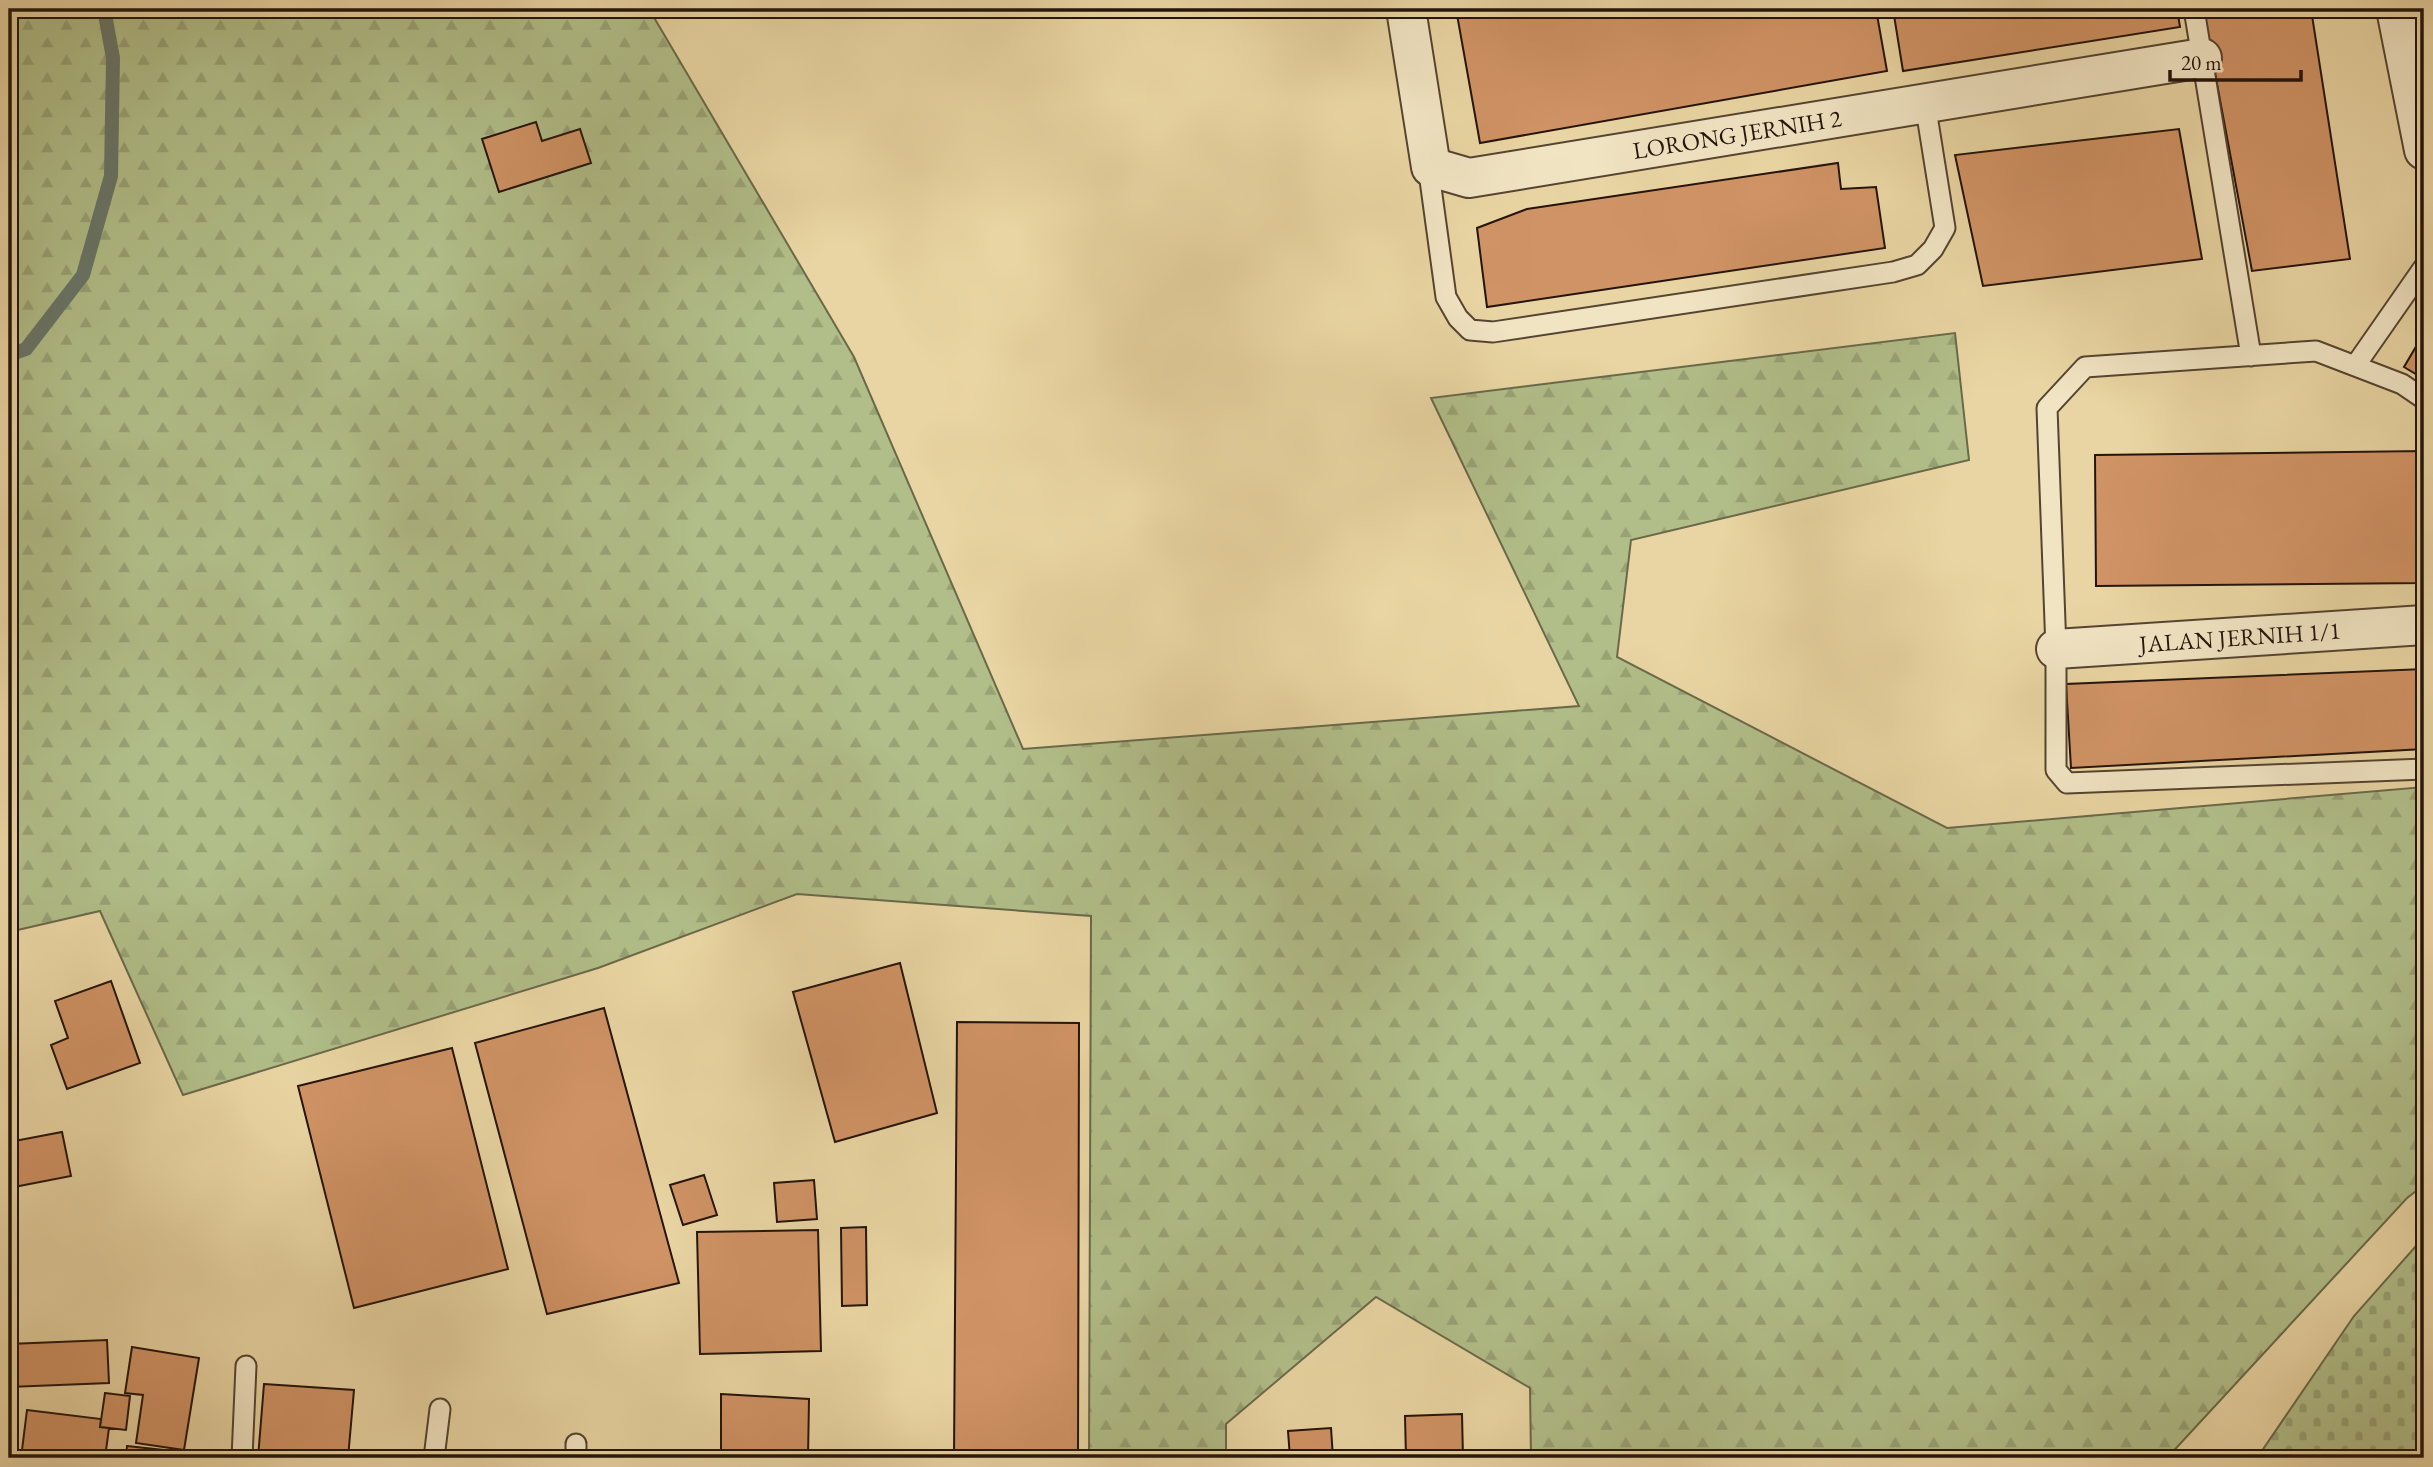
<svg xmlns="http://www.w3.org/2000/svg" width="2433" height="1467" viewBox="0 0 2433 1467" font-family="'EB Garamond',serif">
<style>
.forest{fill:url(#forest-firs);stroke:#6a694a;stroke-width:2}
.cemetery{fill:url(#cemetery-stones);stroke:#6a694a;stroke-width:2}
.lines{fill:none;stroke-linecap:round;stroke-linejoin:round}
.stream{stroke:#697669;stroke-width:14}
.building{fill:#d09365;stroke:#24140b;stroke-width:2}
.lane-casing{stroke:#554431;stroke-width:23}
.street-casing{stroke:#554431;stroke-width:42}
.lane{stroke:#f1e4c3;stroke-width:19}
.street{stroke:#f1e4c3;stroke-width:38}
.labels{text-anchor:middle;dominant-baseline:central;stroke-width:7;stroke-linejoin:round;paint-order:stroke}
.street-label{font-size:24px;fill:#24140b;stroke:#f1e4c3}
</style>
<defs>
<pattern id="forest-firs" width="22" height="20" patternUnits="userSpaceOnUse" patternTransform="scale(1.75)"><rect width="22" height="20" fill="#b1be89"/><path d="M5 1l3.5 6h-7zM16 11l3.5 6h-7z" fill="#98a275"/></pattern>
<pattern id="cemetery-stones" width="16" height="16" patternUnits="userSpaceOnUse" patternTransform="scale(1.75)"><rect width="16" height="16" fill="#b1be89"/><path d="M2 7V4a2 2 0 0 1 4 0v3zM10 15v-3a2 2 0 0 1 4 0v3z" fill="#98a275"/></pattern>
</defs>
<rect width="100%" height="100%" fill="#e9d5a3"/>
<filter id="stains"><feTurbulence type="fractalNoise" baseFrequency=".00286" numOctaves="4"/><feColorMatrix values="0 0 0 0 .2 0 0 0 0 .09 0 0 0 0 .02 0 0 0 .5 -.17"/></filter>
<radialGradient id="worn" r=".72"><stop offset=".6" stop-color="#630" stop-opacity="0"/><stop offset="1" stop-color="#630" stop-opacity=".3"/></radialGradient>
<!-- forest -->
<path class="forest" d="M9,9H649L854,357L1023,749L1579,706L1431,398L1955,333L1969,460L1631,540L1617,657L1947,828L2424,787V1185L2407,1198L2167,1458H1531L1530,1388L1376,1297L1226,1424V1458H1089L1091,916L797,894L598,968L183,1095L100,911L9,932Z"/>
<!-- cemetery -->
<path class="cemetery" d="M2424,1237V1458H2257L2354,1316Z"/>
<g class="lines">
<!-- stream -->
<path class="stream" d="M9,355L26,349L83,275L111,176L113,58L104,9"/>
</g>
<!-- building -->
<path class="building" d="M1456,9H1876L1887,71L1480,143Z
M1893,9H2177L2180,27L1903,71Z
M2203,9H2311L2350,259L2252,271Z
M536,122L542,141L580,129L591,163L499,192L482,139Z
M2179,129L2202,259L1983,286L1955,155Z
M1838,163L1841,189L1876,187L1885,248L1487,307L1477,228L1527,209Z
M2424,333V379L2404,367Z
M2424,451V583L2096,586L2095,455Z
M2424,669V749L2071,768L2066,684Z
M900,963L937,1113L835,1142L793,992Z
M111,981L140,1063L67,1089L51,1045L68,1038L55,1001Z
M604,1008L679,1283L547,1314L475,1043Z
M957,1022L1079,1023L1078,1458H954Z
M452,1048L508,1269L354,1308L298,1086Z
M62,1132L71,1176L9,1188V1142Z
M704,1175L717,1215L683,1225L670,1185Z
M814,1180L817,1219L777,1222L774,1183Z
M866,1227L867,1305L842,1306L841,1228Z
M818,1230L821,1351L700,1354L697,1232Z
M107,1340L109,1383L9,1387V1344Z
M132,1347L199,1358L184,1450L136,1443L143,1395L125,1393Z
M264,1384L354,1390L348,1458H258Z
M105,1393L130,1396L126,1430L100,1427Z
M721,1394L809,1399L808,1458H721Z
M27,1410L101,1419L100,1427L109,1428L105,1458H21Z
M1462,1414L1463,1458H1406L1405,1416Z
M1331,1428L1333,1458H1290L1288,1431Z
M127,1446L182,1452V1458H126Z"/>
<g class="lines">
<!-- lane casing -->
<g class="lane-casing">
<path id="lane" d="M2194,9L2251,356
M1431,167L1430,180L1446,297L1458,318L1470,330L1493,332L1893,272L1917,265L1933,249L1945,228L1925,103
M2355,366L2424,267
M2424,399L2402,384L2316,351L2085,367L2047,408L2056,649V770L2067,783L2424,769
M242,1458L246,1366
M434,1458L440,1409
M576,1458V1444"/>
</g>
<!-- street casing -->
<g class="street-casing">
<path id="street" d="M1406,9L1431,167L1469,178L2202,58
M2396,9L2424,150
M2056,649L2424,625"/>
</g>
<!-- lane -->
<use href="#lane" class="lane"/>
<!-- street -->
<use href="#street" class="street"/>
</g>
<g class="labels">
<!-- street labels -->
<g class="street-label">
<text transform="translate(1737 134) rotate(-9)">LORONG JERNIH 2</text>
<text transform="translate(2240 637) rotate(-4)">JALAN JERNIH 1/1</text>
</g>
</g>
<!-- margin -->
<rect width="2433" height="1467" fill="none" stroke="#e9d5a3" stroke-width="35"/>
<rect x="10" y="10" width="2412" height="1446" fill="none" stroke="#24140b" stroke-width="3.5"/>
<rect x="18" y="18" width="2398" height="1432" fill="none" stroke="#24140b" stroke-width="2"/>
<!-- scale -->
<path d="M2170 70v10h131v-10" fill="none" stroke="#24140b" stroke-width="3.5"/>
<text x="2181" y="70" font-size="21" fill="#24140b" stroke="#f1e4c3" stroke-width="5" paint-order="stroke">20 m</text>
<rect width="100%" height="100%" filter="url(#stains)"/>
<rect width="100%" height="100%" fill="url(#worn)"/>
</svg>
